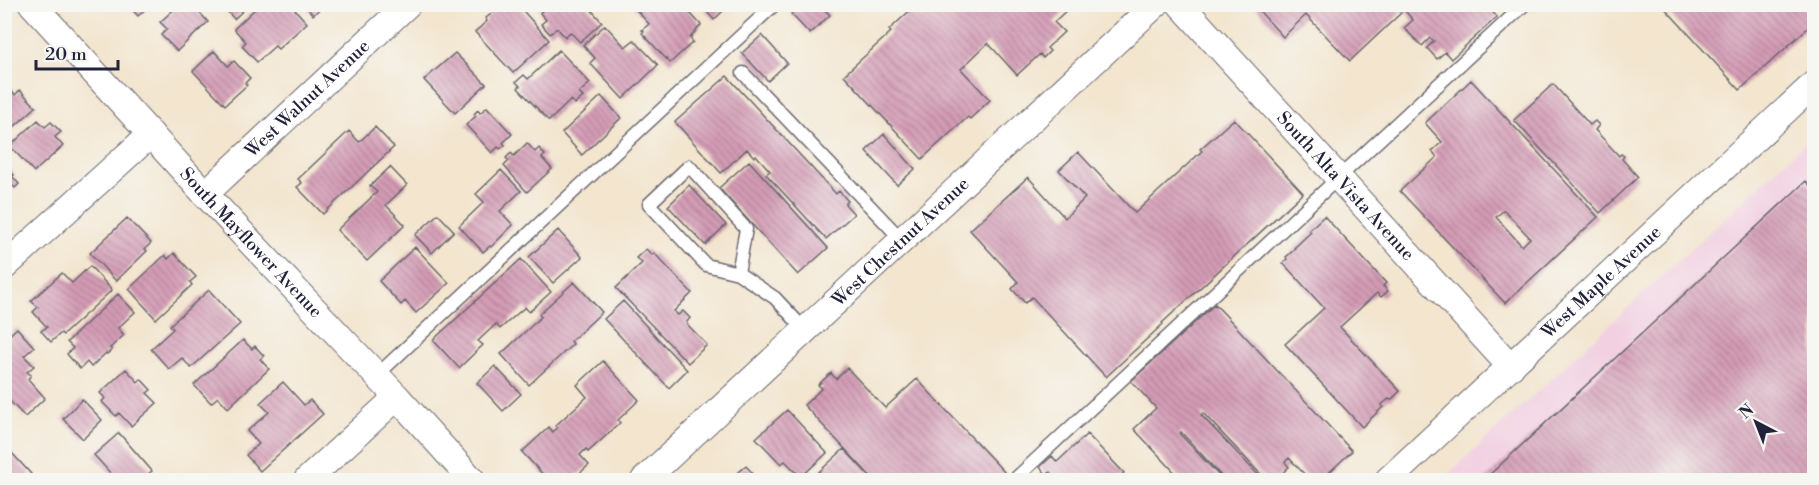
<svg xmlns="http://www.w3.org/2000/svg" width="1819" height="485" viewBox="0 0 1819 485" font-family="'Libre Bodoni',serif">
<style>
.built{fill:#f2cfe1}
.building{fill:url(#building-back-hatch);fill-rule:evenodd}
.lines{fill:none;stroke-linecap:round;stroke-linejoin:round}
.lane-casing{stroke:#6b666e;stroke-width:15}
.street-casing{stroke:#6b666e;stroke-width:28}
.lane{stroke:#fff;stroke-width:12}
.street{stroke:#fff;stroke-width:26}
.labels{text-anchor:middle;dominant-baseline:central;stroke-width:5;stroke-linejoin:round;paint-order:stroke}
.street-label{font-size:18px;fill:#22223b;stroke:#f6f6f2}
</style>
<defs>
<pattern id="building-back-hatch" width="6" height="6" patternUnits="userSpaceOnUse" patternTransform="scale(1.5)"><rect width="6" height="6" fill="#d49cb5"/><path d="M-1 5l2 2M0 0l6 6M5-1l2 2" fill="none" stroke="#ac7f94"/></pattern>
</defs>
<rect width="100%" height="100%" fill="#f6f6f2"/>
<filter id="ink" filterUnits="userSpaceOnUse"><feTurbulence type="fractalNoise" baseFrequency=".0167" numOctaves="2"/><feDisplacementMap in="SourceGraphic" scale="12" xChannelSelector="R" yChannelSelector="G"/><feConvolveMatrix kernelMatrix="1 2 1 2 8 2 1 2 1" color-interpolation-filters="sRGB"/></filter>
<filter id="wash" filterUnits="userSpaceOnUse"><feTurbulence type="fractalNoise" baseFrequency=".008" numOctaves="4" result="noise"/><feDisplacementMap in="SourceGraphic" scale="24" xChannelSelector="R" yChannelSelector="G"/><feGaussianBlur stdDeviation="1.35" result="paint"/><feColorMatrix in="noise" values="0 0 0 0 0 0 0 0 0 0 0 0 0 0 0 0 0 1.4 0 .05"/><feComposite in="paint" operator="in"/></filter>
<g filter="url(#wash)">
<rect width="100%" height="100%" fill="#f3e5ce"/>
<!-- built -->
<path class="built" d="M1814,135V480H1442Z"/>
<g id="blocks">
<!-- building -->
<path class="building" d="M127,4H151L138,16Z
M180,4H192L208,22L177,51L161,35L167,29L160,22Z
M233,4H250L234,19L226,10Z
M260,4H290L307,23L278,49L275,46L257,62L242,46L246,42L234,29Z
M304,4H325L313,15Z
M504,4H517L549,40L513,73L475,32L487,21L486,18Z
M536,4H586L602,22L580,42L570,32L565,37L557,28L550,34L541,24L546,20L540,13L542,11Z
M631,4H682L701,25L690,38L693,42L670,63L642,33L644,31L642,30L649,24Z
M700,4H730L714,20Z
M801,4H819L830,15L810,34L791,14Z
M917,4H1073L1054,22L1064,32L1047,48L1050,51L1043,58L1040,54L1017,75L988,43L961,69L990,100L970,119L968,117L922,159L844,75L891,32L889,30Z
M1253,4H1392L1401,13L1350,61L1306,15L1283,37Z
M1399,4H1485L1497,17L1451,59L1445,52L1437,59L1427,48L1434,41L1430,38L1422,46L1404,28L1413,20Z
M1661,4H1814V22L1740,90Z
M605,25L625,47L634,40L658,65L623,99L590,63L595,58L583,45Z
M762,35L787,63L768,81L742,53Z
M559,50L590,83L579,93L583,97L575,104L571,100L549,121L518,88L520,86L516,82L524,75L528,79Z
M214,51L228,66L234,61L250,78L245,83L247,85L225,105L193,71Z
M455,53L486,84L455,113L424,80Z
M727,76L836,194L839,191L848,201L845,204L854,214L826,239L766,174L770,171L756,155L754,157L747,149L721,173L675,122Z
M1471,80L1598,217L1505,303L1400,191L1437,157L1432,151L1442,142L1425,123ZM1504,210L1530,238L1522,246L1496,217Z
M1553,84L1590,125L1595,121L1599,125L1595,130L1619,156L1621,154L1624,156L1622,159L1638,177L1600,213L1514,120Z
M6,85L15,95L20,90L36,107L4,136V87Z
M601,96L621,118L582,155L562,133Z
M487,107L512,134L503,143L505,145L500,149L498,147L492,153L466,125L476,116L474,114L478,110L480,113Z
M1234,119L1303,193L1162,323L1163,324L1106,377L1032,297L1025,303L1012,289L1018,282L970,230L1028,177L1065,218L1085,198L1059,170L1078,152L1135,213L1202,151L1200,149Z
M38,120L45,127L51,122L61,132L55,137L63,146L34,172L10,146Z
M375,127L394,147L323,214L297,187L302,183L298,179L349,131L359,142Z
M884,134L915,169L897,185L866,151Z
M527,143L535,152L539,148L545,155L542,158L552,169L527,192L504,166L509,161L506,158L511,153L514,156Z
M749,161L828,248L798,275L719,188Z
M4,164L14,175L12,176L19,184L15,188L8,181L4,184Z
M390,167L407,185L386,205L405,225L367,261L337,230L377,192L370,186Z
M501,170L521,191L500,211L513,225L491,247L490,246L483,252L459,226L484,202L476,194Z
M1806,181L1814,190V480H1484Z
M689,185L726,225L705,245L668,206Z
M438,214L454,231L432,253L415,235Z
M1324,216L1386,283L1383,286L1388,291L1381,297L1377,293L1340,327L1400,391L1391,400L1389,399L1381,405L1383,407L1362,427L1285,344L1324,308L1283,263L1287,259L1286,257L1295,249L1294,248L1311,232L1309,230Z
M127,218L151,243L145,249L147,251L116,281L90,253Z
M558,230L582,257L553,283L529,257Z
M415,247L449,283L416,313L405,301L401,305L379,281Z
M646,249L652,255L654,253L692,293L674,311L678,315L683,311L690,318L686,323L707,345L688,363L616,288L642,263L636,258Z
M174,253L196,277L190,282L192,285L156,319L129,289L165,255L168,259Z
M521,259L551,292L529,312L525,307L500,329L496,324L478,341L483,345L459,368L433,340Z
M90,266L112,290L63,335L61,333L51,342L41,331L47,327L33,312L38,307L31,301L62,273L72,283Z
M574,282L602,312L571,341L573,344L529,385L501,354L541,317L539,314Z
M209,290L240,324L191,368L182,358L169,369L151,349L173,329L170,325Z
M118,294L135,312L118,328L124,335L110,348L112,350L107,354L106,353L91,367L87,362L80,369L67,354L73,348L67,342Z
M623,301L687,370L669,388L604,319Z
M1215,304L1352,451L1321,480H1310L1289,458L1285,462L1289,467L1275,480H1266L1203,413L1201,415L1263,480H1225L1181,432L1180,434L1223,480H1182L1134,429L1156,408L1131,381Z
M17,328L34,347L24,356L34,366L27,372L31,375L28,379L45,398L25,417L4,395V345L9,341L6,338Z
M243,340L252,349L255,346L264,356L260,359L269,369L228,408L218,397L211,403L194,385Z
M603,361L639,400L618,420L620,423L588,452L586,449L580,455L589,465L572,480H548L522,452L549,427L553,432L557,428L555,426L587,397L577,385Z
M495,366L521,394L503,411L477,383Z
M847,368L885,408L917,379L1006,474L999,480H874L804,405L822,388L818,385L831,373L836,379Z
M126,369L138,382L141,379L151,390L147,393L157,403L131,426L119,413L116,416L102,402L105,398L100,393Z
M283,382L304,405L310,400L323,414L260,471L246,455L259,444L247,431L269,412L260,403Z
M82,399L102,420L83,439L63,419Z
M787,410L827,453L801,477L785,461L781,464L756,438Z
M119,433L152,471L141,480H112L115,478L94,455Z
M1087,434L1124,473L1115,480H1058L1050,472L1047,475L1040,467L1052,456L1057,462Z
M844,449L873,480H810Z
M11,452L31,474L24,480H4V458Z
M746,466L759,480H729Z"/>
</g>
</g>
<g filter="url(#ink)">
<use href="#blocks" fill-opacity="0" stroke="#6b666e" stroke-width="1.5"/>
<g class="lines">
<!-- lane casing -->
<g class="lane-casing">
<path id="lane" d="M743,73L902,240
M738,273L746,229L689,166L649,204L706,265L738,273L775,298L805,330
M376,376L775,4
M1014,480L1525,4"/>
</g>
<!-- street casing -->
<g class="street-casing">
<g id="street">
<path id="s1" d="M32,4L205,194L397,397L472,480"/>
<path id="s2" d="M1180,4L1511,367"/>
<path id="s3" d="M205,194L408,4"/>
<path d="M4,267L151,134"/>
<path d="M307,480L397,397"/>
<path id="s4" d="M644,480L1156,4"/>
<path id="s5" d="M1388,480L1814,84"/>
</g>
</g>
<!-- lane -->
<use href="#lane" class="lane"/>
<!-- street -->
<use href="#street" class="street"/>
</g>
</g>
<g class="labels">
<!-- street labels -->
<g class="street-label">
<text stroke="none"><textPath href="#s3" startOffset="140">West Walnut Avenue</textPath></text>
<text stroke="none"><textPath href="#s2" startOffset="246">South Alta Vista Avenue</textPath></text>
<text stroke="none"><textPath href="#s4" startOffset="350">West Chestnut Avenue</textPath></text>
<text stroke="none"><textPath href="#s1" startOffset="324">South Mayflower Avenue</textPath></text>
<text stroke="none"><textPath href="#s5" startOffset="291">West Maple Avenue</textPath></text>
</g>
</g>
<!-- margin -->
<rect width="1819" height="485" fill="none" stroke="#f6f6f2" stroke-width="24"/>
<!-- north arrow -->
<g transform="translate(1756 422) rotate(318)" stroke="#f6f6f2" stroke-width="4.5" paint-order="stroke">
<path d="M0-4.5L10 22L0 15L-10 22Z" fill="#22223b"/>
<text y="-9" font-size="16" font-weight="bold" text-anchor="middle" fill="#22223b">N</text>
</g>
<!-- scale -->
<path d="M36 60v9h82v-9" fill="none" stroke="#22223b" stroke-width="3"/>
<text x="45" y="60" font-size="18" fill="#22223b" stroke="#f6f6f2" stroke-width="4.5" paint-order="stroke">20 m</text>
</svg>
